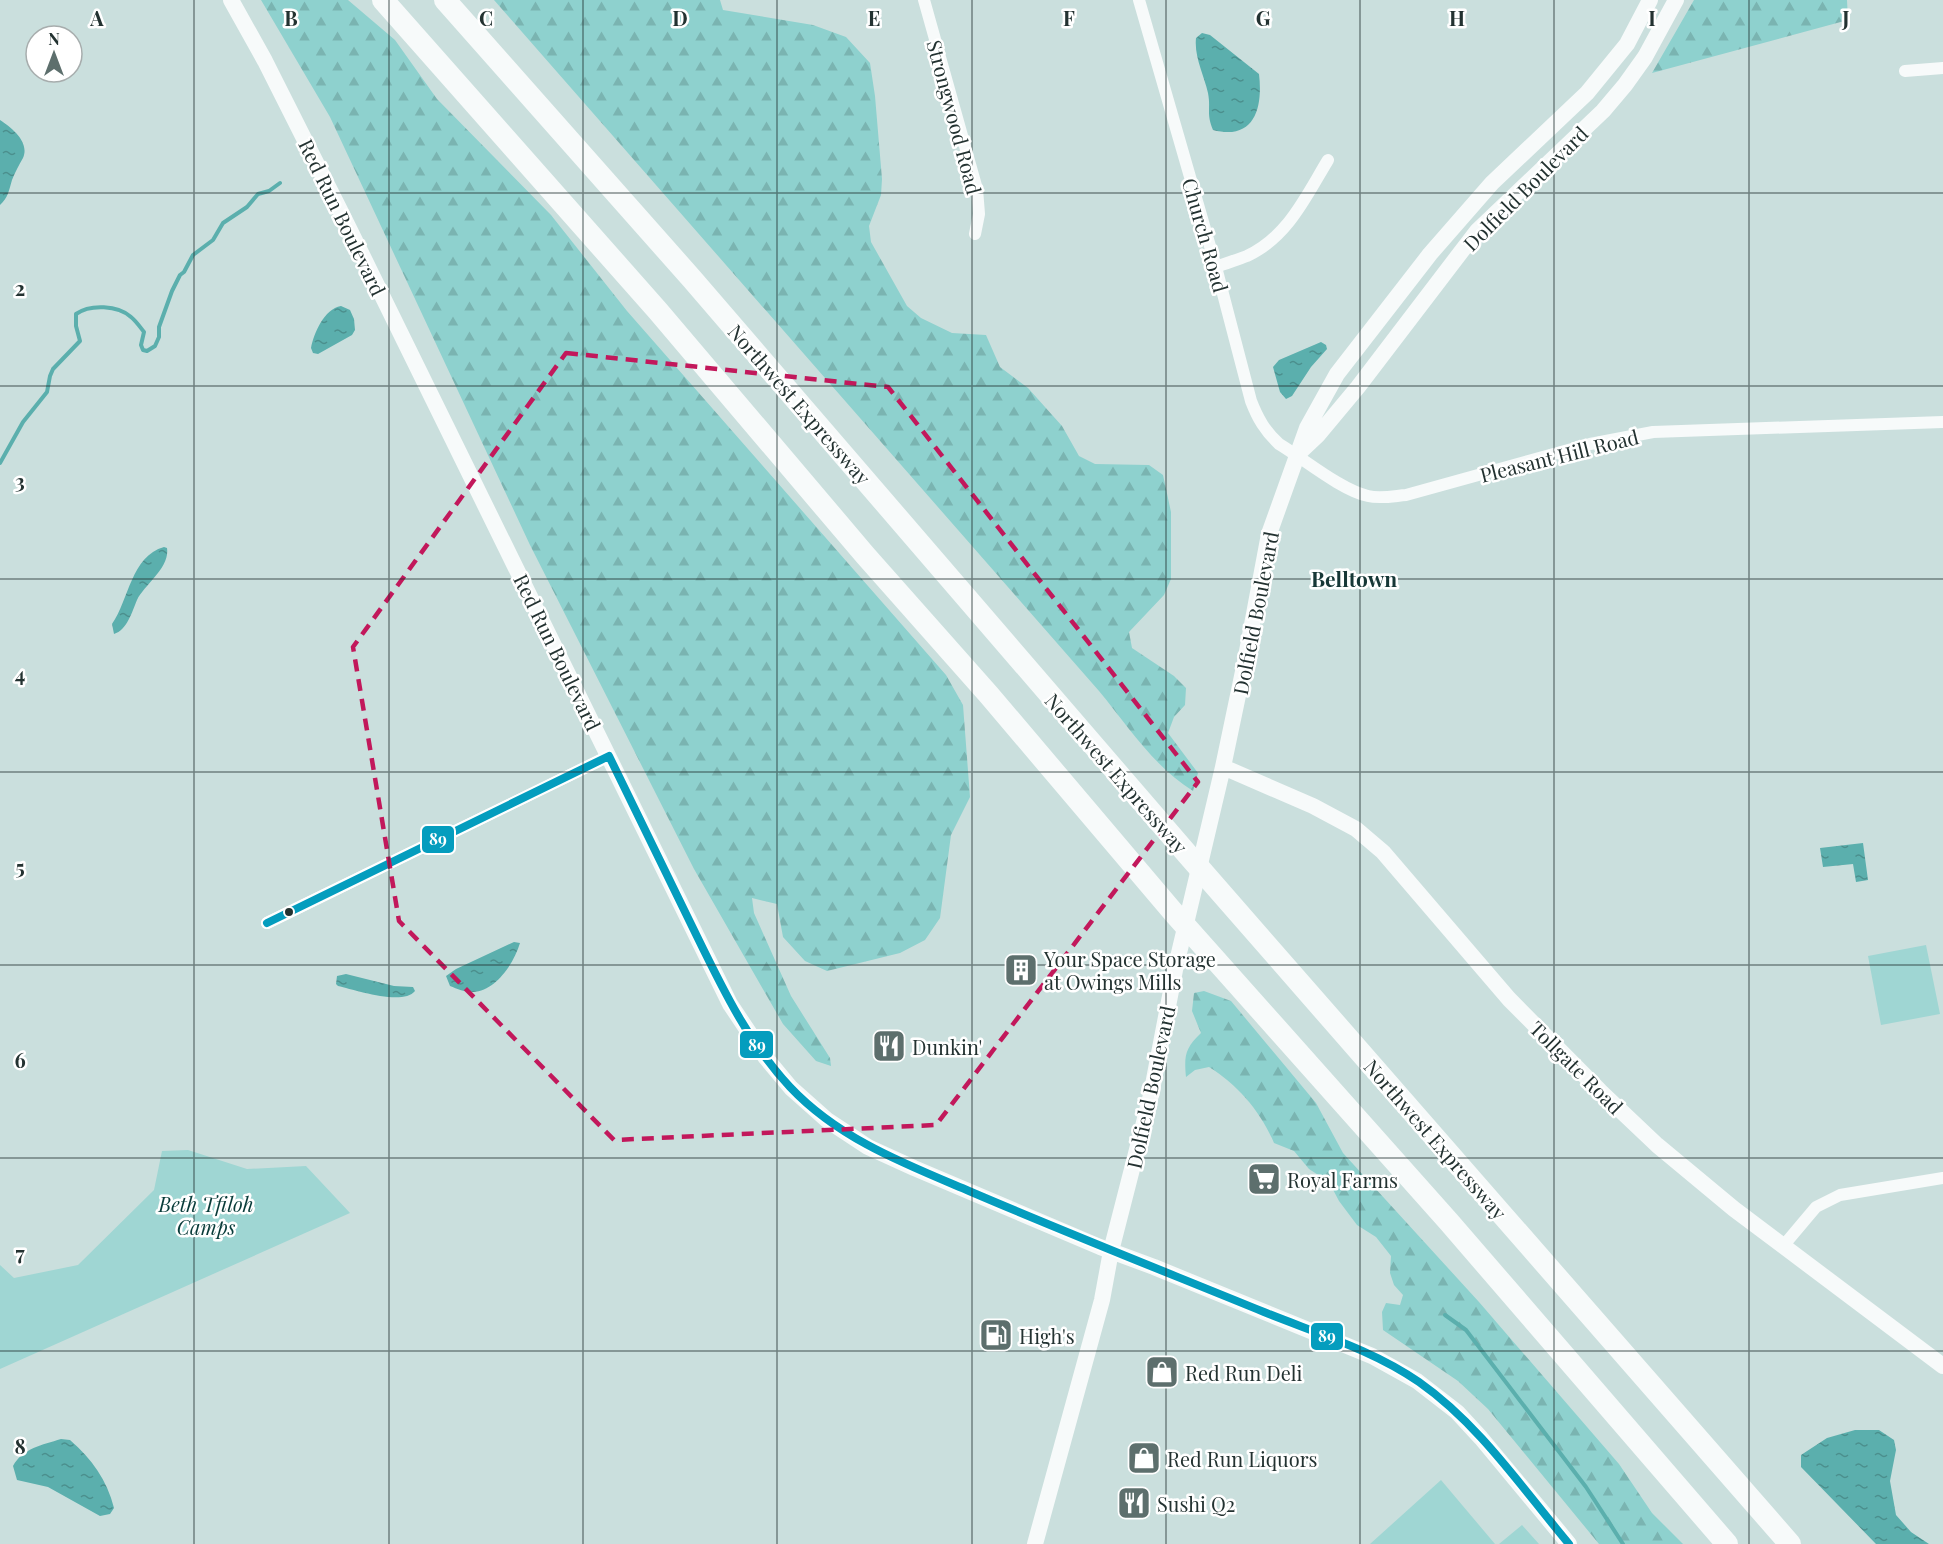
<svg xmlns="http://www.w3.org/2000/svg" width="1943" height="1544" viewBox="0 0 1943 1544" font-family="'Playfair Display',serif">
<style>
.forest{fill:url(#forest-firs)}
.green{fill:#9fd6d3}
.water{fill:url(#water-ripples)}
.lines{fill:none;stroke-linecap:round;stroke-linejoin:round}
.stream{stroke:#5bafad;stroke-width:4}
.street{stroke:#f7fafa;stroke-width:12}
.secondary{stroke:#f7fafa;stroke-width:16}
.highway{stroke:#f7fafa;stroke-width:22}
.bus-1-casing{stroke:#fff;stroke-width:12}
.bus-1{stroke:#049dbe;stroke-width:8}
.marked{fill:none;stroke:#c2185b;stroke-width:4.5;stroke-dasharray:12 8;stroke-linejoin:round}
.grid{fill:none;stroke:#233231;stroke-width:1.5;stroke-opacity:0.55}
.bus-dot{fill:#233231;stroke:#fff;stroke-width:2}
.labels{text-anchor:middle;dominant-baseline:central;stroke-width:5;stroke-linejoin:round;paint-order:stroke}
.street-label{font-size:20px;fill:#233231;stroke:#fff}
.poi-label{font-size:20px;fill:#233231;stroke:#fff;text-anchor:start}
.park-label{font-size:20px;font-style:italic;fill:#083b39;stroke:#fff}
.neighbourhood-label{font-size:21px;font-weight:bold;fill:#163736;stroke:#fff}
.grid-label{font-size:20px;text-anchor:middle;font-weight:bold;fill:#233231;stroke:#fff;stroke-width:5;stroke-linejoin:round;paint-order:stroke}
.line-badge{stroke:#fff;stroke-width:2}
.badge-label{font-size:16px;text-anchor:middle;font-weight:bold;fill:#fff}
</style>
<defs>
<pattern id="forest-firs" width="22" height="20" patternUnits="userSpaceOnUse" patternTransform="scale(1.5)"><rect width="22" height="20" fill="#8ed1ce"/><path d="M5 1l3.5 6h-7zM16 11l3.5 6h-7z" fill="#7ab4b1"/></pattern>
<pattern id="water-ripples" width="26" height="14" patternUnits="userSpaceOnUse" patternTransform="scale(1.5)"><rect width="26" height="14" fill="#5bafad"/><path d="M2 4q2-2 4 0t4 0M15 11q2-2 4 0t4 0" fill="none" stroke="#4b8f8d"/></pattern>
</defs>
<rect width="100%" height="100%" fill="#cadfdd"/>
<!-- forest -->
<path class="forest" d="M261,0H348L395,40L437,99L551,215L627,311L946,675L963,705L970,797L951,835L940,918L925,940L900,953L827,971L805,961L783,937L777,904L752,898L754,913L791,996L830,1058L831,1066L816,1061L783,1024L694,869L530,545L330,117Z
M494,0H720L723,10L813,25L846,37L870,63L875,96L882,179L881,195L869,226L871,242L907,306L921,318L952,333L986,335L1000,367L1028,388L1062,426L1079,456L1095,464L1149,465L1163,475L1171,512V579L1164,595L1129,632L1132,648L1174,676L1186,688L1185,705L1174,717L1168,733L1198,773L1193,791C1154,767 1128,726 1099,691Z
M1694,0H1847L1848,20L1652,73Z
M1204,991L1231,1001L1316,1103L1343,1153L1479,1302L1619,1464L1652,1513L1683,1544H1599L1488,1409L1458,1381L1383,1330L1382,1312L1386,1303L1400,1305L1403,1295L1394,1285L1390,1273L1391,1256L1376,1237L1357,1225L1339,1201L1329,1182L1309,1169L1294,1151L1274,1143C1261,1112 1238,1085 1209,1067L1195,1070L1186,1077C1184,1056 1185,1048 1201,1033L1192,1011L1194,993Z"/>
<!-- green -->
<path class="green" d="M1926,945L1940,1014L1881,1025L1868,956Z
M188,1150L247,1169L306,1166L350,1213L0,1369V1265L14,1278L78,1265L154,1190L162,1151Z
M1441,1480L1495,1544H1370Z
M1522,1525L1539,1544H1499Z"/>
<!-- water -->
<path class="water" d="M1202,33L1210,35L1259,74C1263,107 1255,141 1213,130C1206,113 1211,109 1208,93C1204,75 1194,57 1196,38Z
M0,120C12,128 30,142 23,158C19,165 15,172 12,180C9,190 8,198 0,205Z
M341,306L350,310L354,319L355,330L352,335L318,354L313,353L311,348C314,333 324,309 341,306Z
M1321,342L1326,345L1327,349L1311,367L1292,396L1286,399L1280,392L1273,367L1279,360Z
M164,547L167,548C170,568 145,584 137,600C132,612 127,630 114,634L112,624C129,600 131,556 164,547Z
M1863,843L1868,880L1856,882L1853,864L1823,867L1820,848Z
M514,942L520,943C514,963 496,991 473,992C465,992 457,989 450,986L446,976L456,969Z
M346,974L394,986L413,987L415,991C403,1006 355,990 338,986L336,984L337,976Z
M1855,1430H1879L1894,1440L1896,1450L1890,1481L1896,1515L1911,1532L1929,1544H1876L1801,1467V1455L1827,1438Z
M61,1439L70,1440C92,1459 107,1480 114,1508L110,1514L100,1516L48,1487L17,1480L13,1466C23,1448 42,1445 61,1439Z"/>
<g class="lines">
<!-- stream -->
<path class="stream" d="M0,463L23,422L47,392L50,376L53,369L80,341L76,326V314C90,304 118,305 131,317C136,321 140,327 144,332L141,345L143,350L147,351L155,346L159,337V327L172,291L180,275L184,272L193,255L213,240L223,223L247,207L258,194L269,191L280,183
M1445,1315L1466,1330L1586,1487L1623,1544"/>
<!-- street -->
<path class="street" d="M924,0L977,189L979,214L975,234
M1139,0L1216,267L1251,401C1258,419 1265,431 1279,444C1304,459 1341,490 1368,496C1380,499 1394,496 1406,495L1590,444L1653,432L1943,422
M1905,71L1943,68
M1216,267C1226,263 1237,260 1247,256C1288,237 1306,196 1328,160
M267,923L609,756
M1784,1245L1816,1207L1840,1195L1943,1178"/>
<!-- secondary -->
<path class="secondary" d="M231,0L265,61L343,216L730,1004L766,1058L791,1088L827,1120L868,1147L914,1168L1100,1247L1154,1267L1372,1356L1417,1381L1457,1412L1481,1438L1569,1544
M1300,452L1318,435L1358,387L1477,231L1603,111L1625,85L1645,57L1676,0
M1223,767L1313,806L1356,829L1383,852L1509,999L1600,1091L1657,1145L1734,1209L1943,1366
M1035,1544L1102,1300L1111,1251L1151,1095L1175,970L1223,767L1245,662L1269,534L1307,428L1337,374L1430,254L1492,183L1587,93L1627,44L1650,0"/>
<!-- highway -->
<path class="highway" d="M383,0L658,311L865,555L989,695L1173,912L1449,1222L1727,1544
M445,0L692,279L1188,855L1790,1544"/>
<!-- bus-1 casing -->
<g class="bus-1-casing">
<path id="bus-1" d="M609,756C636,811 662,865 689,920C718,979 745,1039 790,1087C839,1139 905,1164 969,1191C1067,1233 1166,1272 1264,1312C1316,1333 1373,1350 1419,1382C1479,1424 1522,1488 1569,1544
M267,923L609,756"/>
</g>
<!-- bus-1 -->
<use href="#bus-1" class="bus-1"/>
</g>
<!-- marked area -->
<path class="marked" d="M566,353L888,387L1198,782L936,1125L614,1140L399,921L353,647Z"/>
<!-- grid -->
<path class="grid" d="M194,0V1544M389,0V1544M583,0V1544M777,0V1544M972,0V1544M1166,0V1544M1360,0V1544M1554,0V1544M1749,0V1544M0,193H1943M0,386H1943M0,579H1943M0,772H1943M0,965H1943M0,1158H1943M0,1351H1943"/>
<!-- icons -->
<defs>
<g id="building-square" transform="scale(1.725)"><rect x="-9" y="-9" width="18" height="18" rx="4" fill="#5d6f6d" stroke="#fff"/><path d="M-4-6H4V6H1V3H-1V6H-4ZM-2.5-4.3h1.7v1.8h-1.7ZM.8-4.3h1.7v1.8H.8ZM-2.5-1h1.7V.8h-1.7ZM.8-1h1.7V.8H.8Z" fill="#fff"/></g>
<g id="restaurant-square" transform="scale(1.725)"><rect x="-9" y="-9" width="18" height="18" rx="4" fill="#5d6f6d" stroke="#fff"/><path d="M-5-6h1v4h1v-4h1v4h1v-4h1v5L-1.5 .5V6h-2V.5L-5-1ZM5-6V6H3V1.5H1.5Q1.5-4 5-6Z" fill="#fff"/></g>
<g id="supermarket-square" transform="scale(1.725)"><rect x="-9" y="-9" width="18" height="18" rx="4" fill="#5d6f6d" stroke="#fff"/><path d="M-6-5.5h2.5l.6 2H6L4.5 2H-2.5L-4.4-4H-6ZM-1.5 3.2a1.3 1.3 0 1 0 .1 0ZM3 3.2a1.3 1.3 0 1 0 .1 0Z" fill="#fff"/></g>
<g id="fuel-square" transform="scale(1.725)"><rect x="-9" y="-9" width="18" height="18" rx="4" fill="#5d6f6d" stroke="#fff"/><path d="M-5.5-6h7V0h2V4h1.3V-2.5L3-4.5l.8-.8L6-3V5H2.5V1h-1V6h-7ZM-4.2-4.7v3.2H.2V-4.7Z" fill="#fff"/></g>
<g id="shop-square" transform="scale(1.725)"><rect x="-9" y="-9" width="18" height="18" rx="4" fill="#5d6f6d" stroke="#fff"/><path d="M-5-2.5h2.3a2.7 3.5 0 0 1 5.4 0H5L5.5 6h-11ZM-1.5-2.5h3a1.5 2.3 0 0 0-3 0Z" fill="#fff"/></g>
</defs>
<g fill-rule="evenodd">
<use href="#building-square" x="1021" y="970"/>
<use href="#restaurant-square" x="889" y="1046"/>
<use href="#supermarket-square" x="1264" y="1179"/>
<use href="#fuel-square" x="996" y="1335"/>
<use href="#shop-square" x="1162" y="1372"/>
<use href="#shop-square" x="1144" y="1458"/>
<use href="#restaurant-square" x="1134" y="1503"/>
</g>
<!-- markers -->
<circle class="bus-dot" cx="289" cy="912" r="5"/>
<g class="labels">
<!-- street labels -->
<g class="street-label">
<text transform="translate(955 117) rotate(75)">Strongwood Road</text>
<text transform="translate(1525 188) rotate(-45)">Dolfield Boulevard</text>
<text transform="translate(343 217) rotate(64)">Red Run Boulevard</text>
<text transform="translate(1206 235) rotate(74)">Church Road</text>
<text transform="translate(800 404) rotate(49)">Northwest Expressway</text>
<text transform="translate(1559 455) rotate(-14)">Pleasant Hill Road</text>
<text transform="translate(1255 613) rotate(-79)">Dolfield Boulevard</text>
<text transform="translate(558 652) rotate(64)">Red Run Boulevard</text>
<text transform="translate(1117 773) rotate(49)">Northwest Expressway</text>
<text transform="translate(1577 1067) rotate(45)">Tollgate Road</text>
<text transform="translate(1150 1087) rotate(-78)">Dolfield Boulevard</text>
<text transform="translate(1436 1139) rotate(49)">Northwest Expressway</text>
</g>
<!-- poi labels -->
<g class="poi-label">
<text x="1044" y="958">Your Space Storage<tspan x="1044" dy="23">at Owings Mills</tspan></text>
<text x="912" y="1046">Dunkin'</text>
<text x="1287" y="1179">Royal Farms</text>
<text x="1019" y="1335">High's</text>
<text x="1185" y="1372">Red Run Deli</text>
<text x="1167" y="1458">Red Run Liquors</text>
<text x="1157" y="1503">Sushi Q2</text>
</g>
<!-- park labels -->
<g class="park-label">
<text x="206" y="1203">Beth Tfiloh<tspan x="206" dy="23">Camps</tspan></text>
</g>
<!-- neighbourhood labels -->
<g class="neighbourhood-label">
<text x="1354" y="578">Belltown</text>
</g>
</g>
<g class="grid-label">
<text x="97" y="26">A</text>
<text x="291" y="26">B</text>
<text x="486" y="26">C</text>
<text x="680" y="26">D</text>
<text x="874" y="26">E</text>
<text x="1069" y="26">F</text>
<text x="1263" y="26">G</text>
<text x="1457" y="26">H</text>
<text x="1652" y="26">I</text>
<text x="1846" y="26">J</text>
<text x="20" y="296">2</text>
<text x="20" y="489">3</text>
<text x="20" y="682">4</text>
<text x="20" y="875">5</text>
<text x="20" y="1068">6</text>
<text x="20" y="1261">7</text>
<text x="20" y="1454">8</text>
</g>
<g class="line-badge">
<rect x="421" y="825" width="34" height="29" rx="6" fill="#049dbe"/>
<rect x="739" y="1030" width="35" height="29" rx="6" fill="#049dbe"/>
<rect x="1310" y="1322" width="34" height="29" rx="6" fill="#049dbe"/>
</g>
<g class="badge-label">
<text x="438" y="845">89</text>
<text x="757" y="1051">89</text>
<text x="1327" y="1342">89</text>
</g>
<!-- north arrow -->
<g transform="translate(54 54)"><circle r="28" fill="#ffffff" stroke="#a7adad" stroke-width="1.5"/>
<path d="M0-4.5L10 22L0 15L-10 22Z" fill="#5d6f6d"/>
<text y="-9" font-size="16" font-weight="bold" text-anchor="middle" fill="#233231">N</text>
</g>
</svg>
